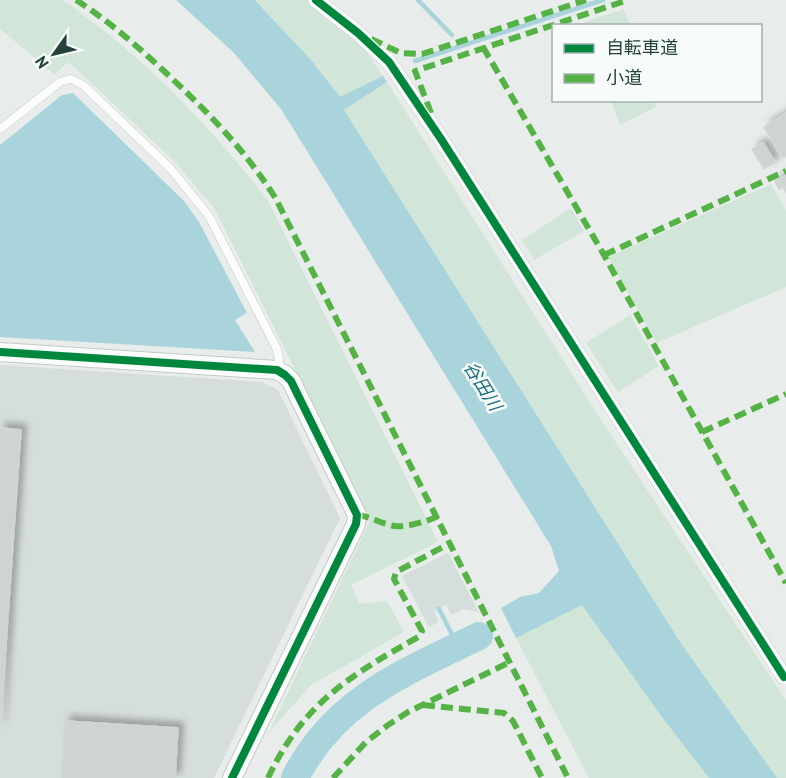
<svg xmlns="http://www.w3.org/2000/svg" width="786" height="778" viewBox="0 0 786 778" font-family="'PT Sans','Noto Sans JP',sans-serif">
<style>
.built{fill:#d6dedb}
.green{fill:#d1e6d8}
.water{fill:#a9d4db}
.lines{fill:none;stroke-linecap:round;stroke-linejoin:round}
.stream{stroke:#a9d4db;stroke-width:4.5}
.river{stroke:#a9d4db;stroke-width:28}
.building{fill:#cfd4d2;stroke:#d1d6d4;stroke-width:1.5;filter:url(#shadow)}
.service-casing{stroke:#c5cac8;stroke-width:9}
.minor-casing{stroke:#c5cac8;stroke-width:16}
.tertiary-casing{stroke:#c5cac8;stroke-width:20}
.service{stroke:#fcfcfc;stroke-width:8}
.minor{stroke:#fcfcfc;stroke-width:15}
.tertiary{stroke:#fcfcfc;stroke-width:18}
.quiet{stroke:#55b346;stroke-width:6;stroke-dasharray:12 6;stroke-linecap:butt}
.cycleway-casing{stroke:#f7fbf9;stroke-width:11}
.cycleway{stroke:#00873e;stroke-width:8}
.labels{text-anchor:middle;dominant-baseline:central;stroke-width:5;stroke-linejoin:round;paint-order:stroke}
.water-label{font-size:18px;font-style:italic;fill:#1c6f80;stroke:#f7fbf9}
</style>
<defs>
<filter id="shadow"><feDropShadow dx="5.5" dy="-5.5" stdDeviation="3" flood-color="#0004"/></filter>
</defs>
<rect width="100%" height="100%" fill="#e8edeb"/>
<!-- built -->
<path class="built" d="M0,365L262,382L278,390L340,518L214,778H0Z
M448,553L479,612L463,609L451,615L446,605L434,612L439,622L429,627L402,576Z"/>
<!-- green -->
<path class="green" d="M0,0C15,0 47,0 60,0C70,2 81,14 90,20C157,70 216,134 267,199L438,542L351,585L360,604L387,601L404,632L311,685L269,732L369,523L368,516L214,208L174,161L69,62L54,74L0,29Z
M256,0H311L355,35L383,76L340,98L311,60Z
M624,9L630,25H586L584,22Z
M387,82L601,420L786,700V778H777L682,645L344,110Z
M611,101H654L656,107L620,125Z
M771,184L786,210V287L657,343L608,257Z
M571,208L584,231L534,260L522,240Z
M630,315L659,366L618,392L586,343Z
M582,605L709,778H589L516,638Z"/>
<!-- water -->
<path class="water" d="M176,0H255L311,60L340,97L383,76L387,82L344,110L682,645L777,778H709L662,717L582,605L516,638L501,608L520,597L539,593L559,571L551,546L281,109L233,52Z
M73,93L184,201L199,222L247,313L235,320L255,352L0,337V145L62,95Z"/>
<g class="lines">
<!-- stream -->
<path class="stream" d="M418,0L452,35
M415,61L603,0
M439,609L458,646"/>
<!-- river -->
<path class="river" d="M295,778C335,699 404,673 479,636"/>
</g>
<!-- building -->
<path class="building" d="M786,113V156L783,158L764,127Z
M763,143L775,162L764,169L752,149Z
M786,176V192L783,187L779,189L775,181Z
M0,428L21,430L0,729Z
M65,721L178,728L175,778H62Z"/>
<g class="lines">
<!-- service casing -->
<g class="service-casing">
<path id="service" d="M0,129L60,82L71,79L83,85L170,168L209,216L277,349L279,360L277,370"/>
</g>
<!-- minor casing -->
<g class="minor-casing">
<path id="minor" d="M316,0L358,33L389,62L441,139L784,677"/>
</g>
<!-- tertiary casing -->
<g class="tertiary-casing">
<path id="tertiary" d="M0,352L277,370L285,375L291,381L357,515L356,524L232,778"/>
</g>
<!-- service -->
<use href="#service" class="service"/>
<!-- minor -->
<use href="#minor" class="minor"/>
<!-- tertiary -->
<use href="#tertiary" class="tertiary"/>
<!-- quiet -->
<path class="quiet" d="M76,0C109,21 137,46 165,72C207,111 246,151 276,199L568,778
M371,39L401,53L422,54L586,0
M483,47L604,255L786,583
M431,113L415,71L628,0
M604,255L786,171
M702,432L786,394
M357,515C369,516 378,522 390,525C401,529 427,522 438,516
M423,705L504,713L513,721L542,778
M268,778C303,703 351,675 420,636L422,631L394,579L396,572L443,547L452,544
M333,778L366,742L388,725L408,712L510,662"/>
<!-- cycleway casing -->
<g class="cycleway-casing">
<path id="cycleway" d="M316,0L358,33L389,62L441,139L784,677
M0,352L277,370L285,375L291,381L357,515L356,524L232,778"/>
</g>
<!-- cycleway -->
<use href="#cycleway" class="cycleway"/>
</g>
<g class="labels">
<!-- water labels -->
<g class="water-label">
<text transform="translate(483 386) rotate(58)">谷田川</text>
</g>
</g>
<!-- legend -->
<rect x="552" y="24" width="210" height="78" fill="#f7fbf9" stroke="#a3b1ad" stroke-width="1.5"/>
<rect x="564" y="44" width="30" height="9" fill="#00873e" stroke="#a3b1ad" stroke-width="1.5"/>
<text x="606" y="54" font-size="18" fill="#24423a">自転車道</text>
<rect x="564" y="74" width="30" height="9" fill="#55b346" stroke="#a3b1ad" stroke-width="1.5"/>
<text x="606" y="84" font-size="18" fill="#24423a">小道</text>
<!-- north arrow -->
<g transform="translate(54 54) rotate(236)" stroke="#f7fbf9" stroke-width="4.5" paint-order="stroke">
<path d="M0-4.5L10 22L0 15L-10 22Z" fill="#24423a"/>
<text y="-9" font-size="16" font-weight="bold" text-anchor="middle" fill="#24423a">N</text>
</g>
</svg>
